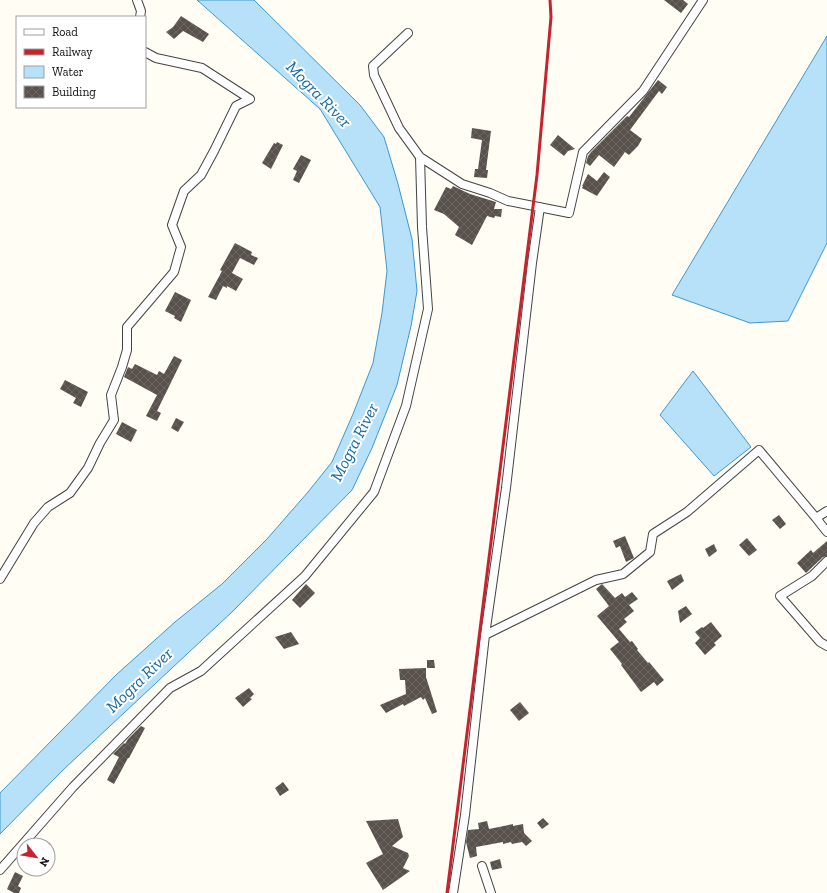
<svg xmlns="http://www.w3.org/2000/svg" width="827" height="893" viewBox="0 0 827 893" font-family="'Zilla Slab',serif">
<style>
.water{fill:#b7e1f8;stroke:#3c98d1}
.building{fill:url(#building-cross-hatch)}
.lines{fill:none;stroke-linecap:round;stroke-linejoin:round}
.street-casing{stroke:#434343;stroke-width:10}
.street{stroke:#fff;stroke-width:8}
.rail{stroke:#c5242f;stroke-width:3}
.labels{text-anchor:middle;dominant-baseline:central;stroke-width:4;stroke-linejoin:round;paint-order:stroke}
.water-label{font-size:17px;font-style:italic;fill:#156aa7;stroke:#fff}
</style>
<defs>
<pattern id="building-cross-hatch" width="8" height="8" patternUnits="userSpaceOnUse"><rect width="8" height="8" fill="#59514c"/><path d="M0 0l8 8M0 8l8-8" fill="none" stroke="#6c6561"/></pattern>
</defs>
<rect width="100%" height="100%" fill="#fffdf4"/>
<!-- water -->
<path class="water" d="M197,0H254L360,105L384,137L398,184L412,239L417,291L411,326L397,385L372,448L352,490L233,611L63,770L0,834V793L116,675L175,622L222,584L267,539L308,492L332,462L353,414L373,363L382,313L387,271L380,207L320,109Z
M827,36V243L788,321L750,323L672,295Z
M693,371L751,447L714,476L660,415Z"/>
<!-- building -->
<path class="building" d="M664,0H683L688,4L681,13Z
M181,16L209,34L203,42L183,31L174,39L166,32L173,27Z
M658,80L667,87L662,94L659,91L630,130L642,139L638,146L629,155L625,152L614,167L599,155L590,166L586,163L588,156L591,152L627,116L629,117Z
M472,128L491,131L486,170H488L487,178L474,177L475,169H478L482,140L471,138Z
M558,135L575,149L568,151L564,156L550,145Z
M277,142L283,145L271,169L262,163L274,143L276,144Z
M301,155L311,160L299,183L293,180L297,171L293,169Z
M604,172L610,177L597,196L582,188L583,186H582L588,174L597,181Z
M453,186L470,194L496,202L494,209H502L501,217L495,216L494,218L487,216L472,245L455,235L459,227L444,214L434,210L446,187L451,189Z
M235,243L252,252L251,255L258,258L254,265L240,258L232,273L243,279L236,291L227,286V288L223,286L216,300L208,297L222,271L220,270Z
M175,292L191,300L181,322L174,318L175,316L165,311Z
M174,356L182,360L157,411L161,413L157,421L146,416L157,395L124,377L128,367L132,369L135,364L157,375L159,371L164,374Z
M65,380L88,392L81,407L73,403L76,398L60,389Z
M176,418L184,422L178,432L171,428Z
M122,422L137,430L131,442L116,434Z
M779,515L786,524L780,529L772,520Z
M625,536L634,558L626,562L620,546L616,548L613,541Z
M747,538L757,550L749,556L739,545Z
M827,541V556L823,557L806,573L797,563L811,550L813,553Z
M714,544L717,551L709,557L705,549Z
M681,574L684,581L672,590L667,581Z
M306,584L315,593L300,608L292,600Z
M602,584L615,598L622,593L625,597L632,592L638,599L629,605L634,611L624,619L627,622L619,629L630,642L632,641L638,649L637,650L648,663L649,662L664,680L657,686L654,682L641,692L621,665L622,664L610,649L619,642L597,616L609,606L596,589Z
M686,606L692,614L680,623L678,611Z
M711,622L722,636L714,643L716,645L705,655L695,643L700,638L695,632L702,627L703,628Z
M291,632L299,644L284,649L275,637Z
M427,660H434L435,668H427Z
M426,668V677L437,712L432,714L425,698L423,700L421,697L404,706L403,704L386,713L380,705L406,694L405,680H400L399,669Z
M249,688L254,694L250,698L252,699L243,707L235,698Z
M520,702L529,713L519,721L510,710Z
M141,726L145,728L129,758H128L114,784L107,780L119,757L113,754L124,743L125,744L128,739Z
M283,782L289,790L280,796L275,788Z
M543,818L549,824L542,829L537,823Z
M398,819L403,837L392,846L408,853L409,856L403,868L410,871L383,890L366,863L383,854L366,821Z
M487,821L489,829L513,824V826L523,824L524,833L532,841L526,846L522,842L512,844L511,842L503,844V842L476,847L477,856L470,858L466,842L468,830L479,829L478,823Z
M500,859L502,868L492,870L490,862Z
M15,872L23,876L18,886L21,888L19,893H14L7,889Z"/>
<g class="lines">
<!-- street casing -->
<g class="street-casing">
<path id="street" d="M137,0L141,11L140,17
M408,33L373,66L374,75L399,128L420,157L462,184L490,193L508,201L569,213L583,152L643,91L703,0
M827,511L816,518L827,532
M827,561L812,576L780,596L820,642L827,646
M0,579L34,523L48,507L70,493L88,468L100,443L114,420L111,395L122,367L127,350V327L174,272L181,247L172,225L184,191L201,175L214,151L236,106L250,99L202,68L156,58L145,52
M485,635L596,580L623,574L650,552L653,534L687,512L759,450L816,518
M482,866L491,893
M0,870L73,787L170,688L201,671L305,576L374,492L406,406L428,309L422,227L420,157
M453,893L465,815L485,635L506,488L532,263L540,207"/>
</g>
<!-- street -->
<use href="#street" class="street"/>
<!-- rail -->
<path class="rail" d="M447,893L537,175L551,17L550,0"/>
</g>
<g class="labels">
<!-- water labels -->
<g class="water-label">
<text transform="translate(319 94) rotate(46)">Mogra River</text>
<text transform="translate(354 442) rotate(-63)">Mogra River</text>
<text transform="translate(139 680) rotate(-44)">Mogra River</text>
</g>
</g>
<!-- legend -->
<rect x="16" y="16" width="130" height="92" fill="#ffffff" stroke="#9f9f9f"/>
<rect x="24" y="29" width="20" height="6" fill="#ffffff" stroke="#9f9f9f"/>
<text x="52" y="36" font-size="12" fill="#101010">Road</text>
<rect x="24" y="49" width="20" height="6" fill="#c5242f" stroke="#9f9f9f"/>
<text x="52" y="56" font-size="12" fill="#101010">Railway</text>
<rect x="24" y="66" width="20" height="12" fill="#b7e1f8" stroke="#9f9f9f"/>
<text x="52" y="76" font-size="12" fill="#101010">Water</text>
<rect x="24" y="86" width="20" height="12" fill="url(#building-cross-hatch)" stroke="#9f9f9f"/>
<text x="52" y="96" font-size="12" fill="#101010">Building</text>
<!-- north arrow -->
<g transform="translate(36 857) rotate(121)"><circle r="19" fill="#ffffff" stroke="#9f9f9f"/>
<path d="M0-3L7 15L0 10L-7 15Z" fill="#c5242f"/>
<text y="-6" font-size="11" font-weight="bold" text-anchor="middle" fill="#101010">N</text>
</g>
</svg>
